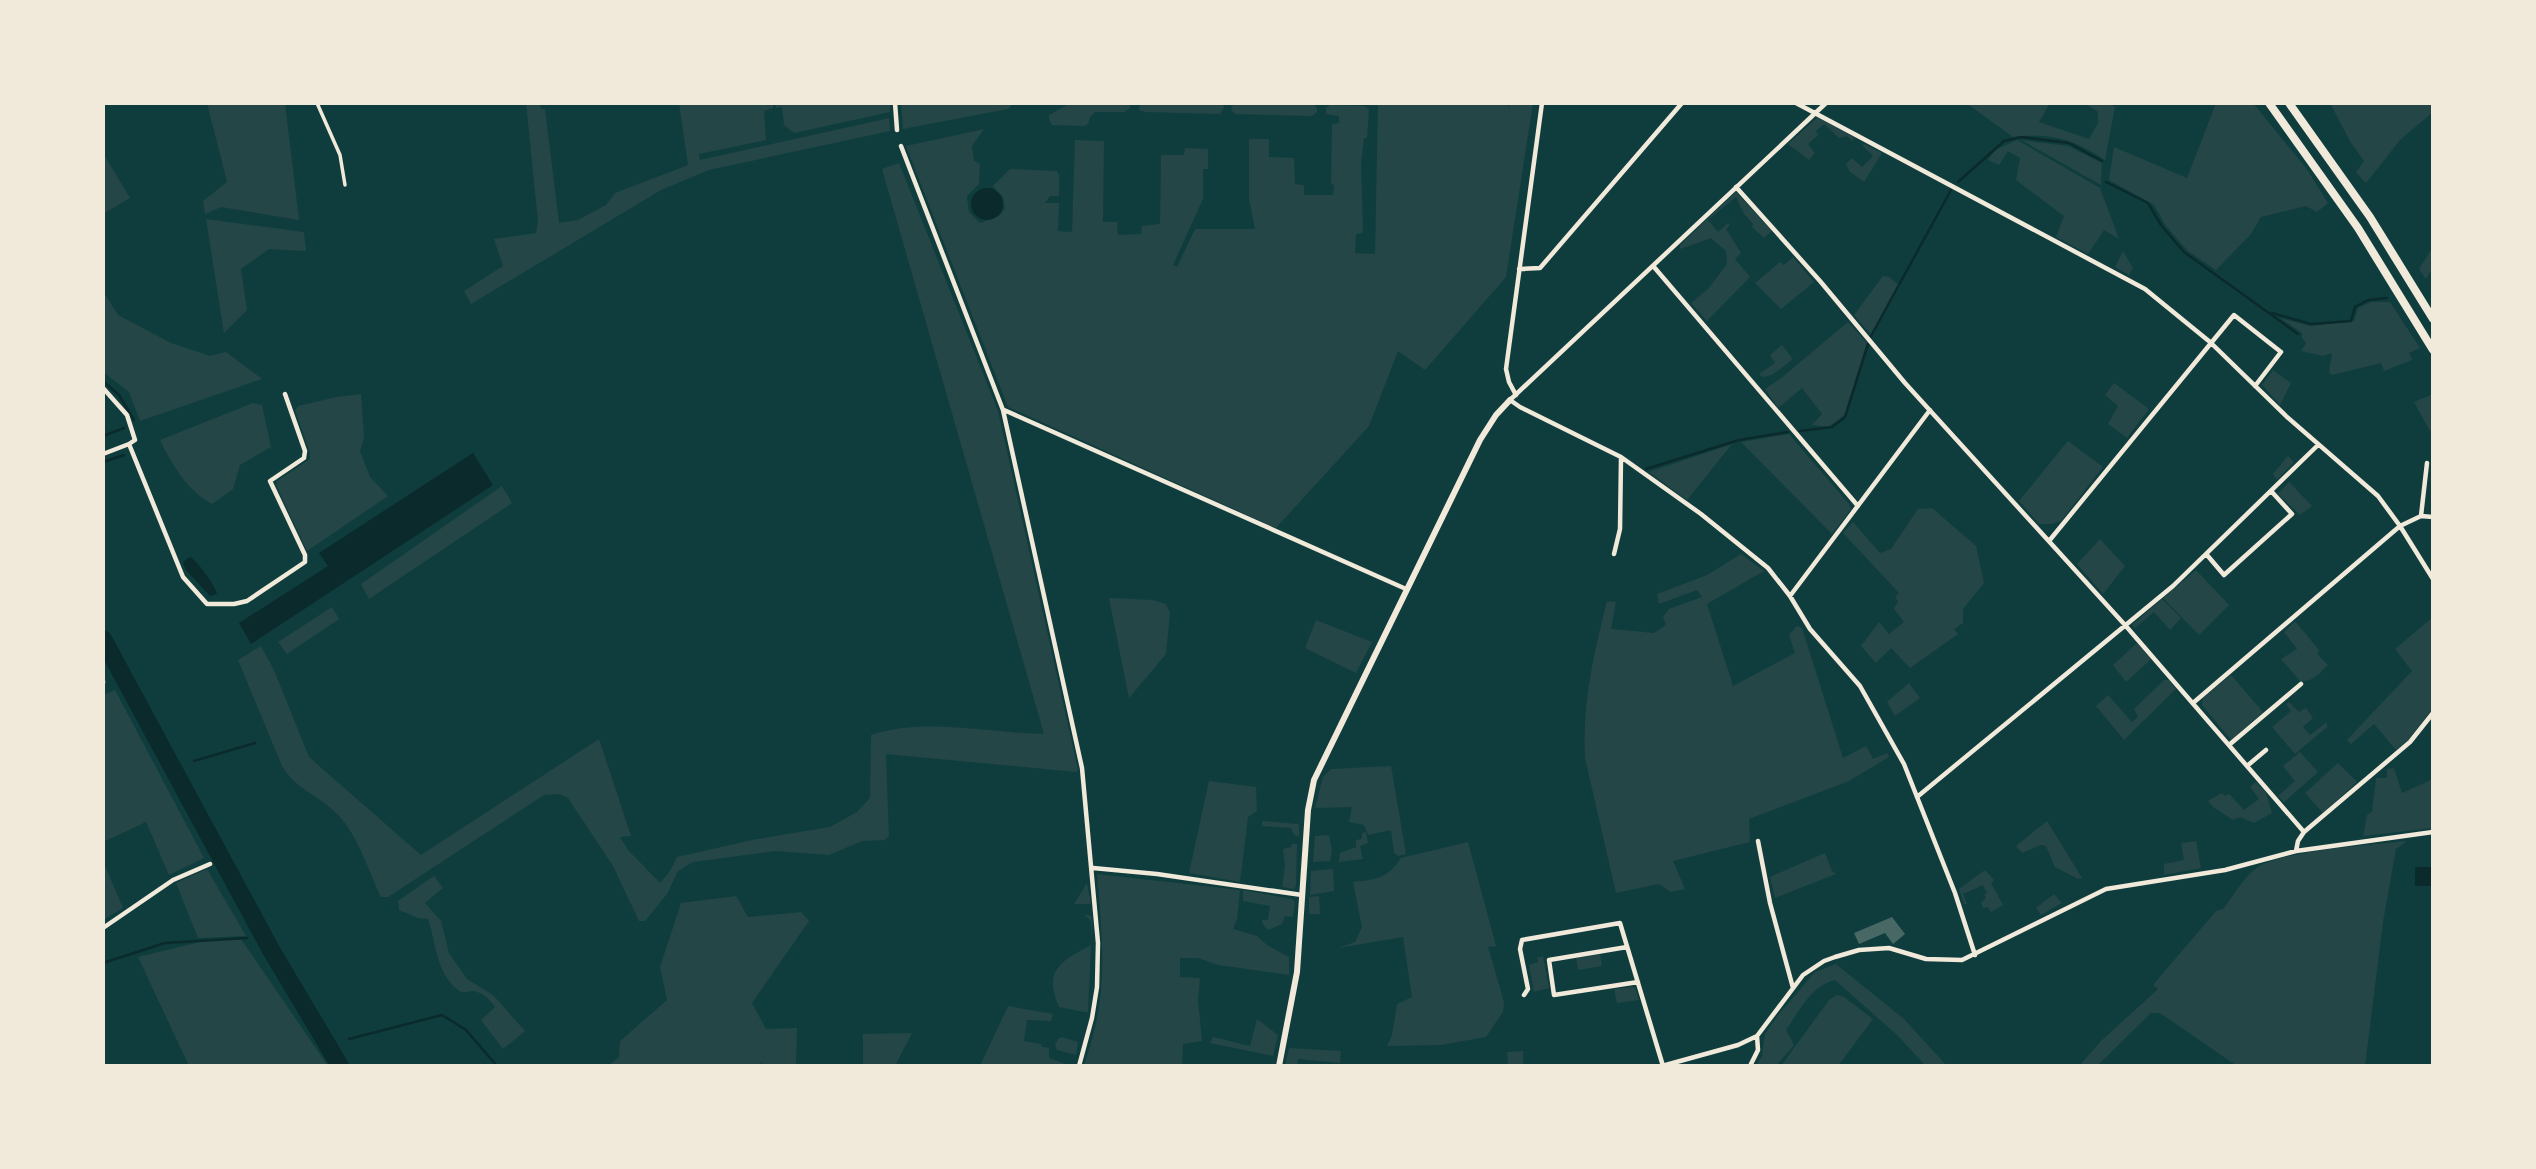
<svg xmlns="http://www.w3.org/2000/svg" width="2536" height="1169" viewBox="0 0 2536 1169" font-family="Figtree,sans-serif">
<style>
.green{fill:#244646}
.water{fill:#0a2a2b}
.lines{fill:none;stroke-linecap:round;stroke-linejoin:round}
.stream{stroke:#0a2a2b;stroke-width:2.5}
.river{stroke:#0a2a2b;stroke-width:18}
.building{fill:#486865}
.pedestrian{stroke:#f1e9da;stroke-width:3.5}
.minor{stroke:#f1e9da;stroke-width:4.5}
.tertiary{stroke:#f1e9da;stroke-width:6}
.trunk{stroke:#f1e9da;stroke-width:8}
</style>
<rect width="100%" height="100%" fill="#0f3d3e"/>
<!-- green -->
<path class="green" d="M207,103H285L299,220L221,207L205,214L203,201L227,182Z
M526,103H540L541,109H545L559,223L578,220L606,205L615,193L688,165L679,103H773V108L764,111L766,140L699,154L700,160L885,119L889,118L890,131L709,170L661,190L471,304L464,291L503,266L494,239L536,233L538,221Z
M775,103H890V112L794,133L784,125L782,107L776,108Z
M901,103H1013L1008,109L903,129Z
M1071,103H1130V108L1125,112H1095L1090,117L1088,124L1084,126L1052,125L1049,119V115Z
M1140,103H1223L1224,108L1220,114L1145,112L1139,110Z
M1233,103L1313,104L1317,108V112L1312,116L1236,114L1231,110Z
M1378,103H1508V109L1510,103H1533L1506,277L1425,370L1398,351L1369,426L1276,528L1008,407L906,146L984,129L972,146L974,161L980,164L979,184L967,196L969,212L980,223L999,216L1005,209L1003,197L993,186L1010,169L1057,171L1059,175V196H1050L1045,203H1059L1058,231L1072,232L1075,140L1104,141L1103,222H1117L1118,235L1141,234L1142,226L1160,224L1161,155H1184L1185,148L1208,149V169H1203V199L1173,265L1177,267L1195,229H1255L1249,199V139H1269V157L1294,158L1295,184L1304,185V195H1333L1334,185L1331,184L1332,124L1339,123V116L1326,114V108L1330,105L1364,106L1369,109L1367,138H1364L1361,163L1363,233L1356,234L1355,253L1375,254Z
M1966,103H2050L2039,122L2089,139L2098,123V112L2085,103H2108L2115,107L2105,160C2072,139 2053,133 2013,137Z
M2216,103H2253L2306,168L2328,203L2317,212L2306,206L2261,217L2251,234L2216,270L2188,251L2166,226L2154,205L2109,180L2114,147L2187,178Z
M2330,103H2433V112L2400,140L2366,183L2356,172L2364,161L2351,143Z
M1818,117L1855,138L1852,141L1847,136L1839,138L1824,124L1816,131L1818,135L1808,144L1815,153L1809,160L1788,144Z
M2017,140L2100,188L2119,239L2104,230L2088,254L2056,237L2064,216L2016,180L2020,158L2008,151L1999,165L1988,160L1995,150Z
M2021,140L2068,146L2102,163L2101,185Z
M1864,144L1882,153L1864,182L1850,172L1846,164L1852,158L1862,167L1873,156L1862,145Z
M103,153L130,198L103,214Z
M899,163L998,411L1078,770L1076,772L886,754L889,836L885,840L862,841L829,855L776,851L693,862L678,871L667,894L645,921H639L613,866L568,798L559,794L544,795L388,897H381C368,870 359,837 338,815C320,795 297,791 282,766L238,660L261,646L274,670L309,757L421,855L599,739L631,836L620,837L628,850L660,883L670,871L677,857L752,840L830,827L857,812L870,798L871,735C926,717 988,733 1044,734L882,169Z
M1736,192L1772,231L1764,238L1752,227L1753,224L1744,214L1736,197L1708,220L1718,232L1728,223L1730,225L1726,229L1741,253L1735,259L1750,277L1707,321L1691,303L1708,289L1727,264L1726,251L1711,238L1680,249V245Z
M206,219L304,232L306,251L269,249L241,269L247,310L224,333Z
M2433,247V268L2426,279L2419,269Z
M2123,251L2133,268L2129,275L2115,267Z
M1793,257L1814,282L1781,309L1755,283L1780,262L1784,265Z
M1883,276L1889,277L1900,286L1872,336L1854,315Z
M103,291L118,315L171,343L210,356L226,352L262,379L140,421L129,392L103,372Z
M2371,302H2390L2420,348L2409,353L2412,360L2384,371L2381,363L2332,375L2329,373L2332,353L2323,356L2301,351L2306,343L2302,338V333L2280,318L2310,326L2354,321L2358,308Z
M1848,322L1867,343L1846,414L1828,427L1812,425L1822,414L1802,388L1778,408L1765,389L1780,379Z
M1782,345L1793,359L1772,375L1762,377L1759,374L1775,363L1770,355Z
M2273,370L2291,383L2280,405L2262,385Z
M2114,383L2149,409L2127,438L2108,424L2118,406L2105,395Z
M361,394L364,438L360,451L370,477L388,496L307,551L276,485L277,481L310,459V453L295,410L298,406L337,397Z
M2433,394V430L2430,431L2414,402Z
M253,403L262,405L271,447L240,465L233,489L212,504C188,491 172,465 160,440Z
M1789,434L1849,504L1851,509L1832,534L1741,442Z
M2068,441L2103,467L2061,521L2052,524H2039L2019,501Z
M1732,444L1687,500L1649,472Z
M2288,456L2294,462L2277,480L2273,474Z
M2289,482L2312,506L2300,515L2278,494Z
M502,486L512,503L369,599L361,584Z
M1932,508L1976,546L1984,583L1963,609V623L1954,629L1958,634L1910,668L1891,648L1876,663L1861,646L1879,622L1889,634L1904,622L1894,609L1898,601L1895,597L1899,593L1843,533L1853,522L1880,553L1891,549L1918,509Z
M2100,539L2125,566L2103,594L2077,564Z
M1741,554L1764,571L1707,604L1733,686L1795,653L1789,635L1797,626L1802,628L1843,758L1866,746L1873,759L1887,753L1889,757L1849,781L1749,819L1750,842L1673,861L1685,889L1671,892L1659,884L1616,893L1585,758C1582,703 1594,653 1607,601L1616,602L1611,629L1654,633L1666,625L1663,617L1669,609L1702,597L1697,590L1659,604L1657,594L1707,575Z
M2196,570L2229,605L2199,635L2163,598Z
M1109,598L1153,600L1166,604L1170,613L1166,654L1129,698Z
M2162,599L2181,618L2170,630L2154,612L2135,628L2132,625Z
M332,607L339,619L287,654L278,642Z
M2433,617V708L2409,739L2396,750L2374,724L2351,744L2347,740L2412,671L2395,649Z
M1316,620L1372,642L1356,673L1305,648Z
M2295,621L2319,650L2317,654L2328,665C2320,673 2312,683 2300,681L2281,659L2297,649L2284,632Z
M2137,643L2151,659L2126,682L2113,665Z
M2231,675L2263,712L2231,740L2202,705L2203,698Z
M2164,680H2169L2176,689L2124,740L2096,706L2108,695L2132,722L2138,717L2134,709Z
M1909,683L1920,698L1895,716L1887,702Z
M115,690L204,858L169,875L146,822L103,842V695Z
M2289,702L2299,712L2306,708L2313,718L2303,727L2310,735L2327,722V727L2295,754L2272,727L2291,711L2286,704Z
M2300,752L2318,772L2284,802L2278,796L2295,781L2283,766Z
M2338,763L2357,782L2323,813L2305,793Z
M1391,766L1406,854L1398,856L1394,853L1391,830L1368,835L1364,825L1349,822L1352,807L1315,808L1323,777L1331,769Z
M2394,768L2402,793L2433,779V828L2363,836L2367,815L2372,812L2376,778H2387V769Z
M1209,781L1256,787L1257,811L1248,817L1240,882L1189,873Z
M2256,782L2266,793L2272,813L2254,823L2240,817L2233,820L2213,807L2208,801L2222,793L2225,796L2229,794L2244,810L2259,799L2250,787Z
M1262,821L1299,824V836L1294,835L1291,828L1262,826Z
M2047,821L2082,878L2078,879L2055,867L2046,846L2041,845L2022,853L2016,846Z
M1366,832L1368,843L1360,846L1363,859L1339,862L1340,853L1356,847V840L1362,839V833Z
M1329,835L1332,851L1330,861L1313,862L1315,836Z
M2196,841L2201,868L2164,875V864L2184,860L2181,843Z
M2407,841L2396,849L2383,922L2365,1066H2237L2160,1013H2151L2097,1066H2079L2101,1041L2158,989L2153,985L2216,911L2223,909C2232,898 2246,874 2258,867C2286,850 2371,845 2407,841Z
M1468,842L1496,946L1488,947L1504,1002L1503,1012L1486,1037L1441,1045L1387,1046L1392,1035L1397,1004L1412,997L1403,937L1338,948L1355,942L1362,927L1353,882C1376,880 1388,878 1401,858Z
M1292,844H1297L1296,886L1294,889L1282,887L1285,866L1283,849L1291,847Z
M1825,853L1832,871L1836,874L1775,898L1770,877Z
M103,861L123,908L103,920Z
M207,869L246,936L198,938L176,883Z
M1333,869L1334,891L1310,895L1311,871Z
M1985,870L1994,880L1991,883L2003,905L1991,912L1988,907L1983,908L1981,902L1986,898L1984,894L1987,893L1983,885L1963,894L1967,904H1964L1959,889Z
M1097,874L1240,890L1237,919L1233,929L1257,936L1267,945L1289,957V975L1218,965L1198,958H1180V977L1200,978L1198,1000L1202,1041L1183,1044L1182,1066H1084C1088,1052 1093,1038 1096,1023C1107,975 1101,923 1097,874Z
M434,876L443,888L425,903L441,921L449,953L467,979L493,995L525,1031L503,1049L481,1020L495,1007C490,1000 483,992 473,991C468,991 463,994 458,990C436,973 436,942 428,919L418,918L399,910L398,901Z
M1087,883L1091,904H1074Z
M1243,890L1292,899L1295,902L1293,917L1285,916L1282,924L1268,930L1262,923V920H1268L1270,906L1243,901Z
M2054,894L2062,903L2041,915L2036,908Z
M736,896L748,917L801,912L809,921L752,1003L766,1029L797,1028L796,1066H763L762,1061L759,1066H608L619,1057L620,1041L667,1000L660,967L681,903Z
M1319,896L1320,914H1309V897Z
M1084,914L1091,916L1092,922L1088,1012H1084L1059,1007C1043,970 1061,961 1091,945V921Z
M241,939L328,1066H189L138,957L208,940Z
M1600,954L1602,966L1578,970L1576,958Z
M1543,956L1549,988L1534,992L1529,965L1538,962L1537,958Z
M1836,964L1904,1019L1947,1066H1926L1896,1034L1835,980C1811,986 1800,1010 1786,1030L1794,1045L1776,1066H1756L1762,1056L1765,1034L1778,1015L1815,972Z
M1632,987L1635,988L1639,1000L1617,1003L1614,989Z
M1837,995L1844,997L1873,1019L1838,1066H1781L1829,1000Z
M1008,1006L1053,1014L1051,1021L1027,1020L1024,1041L1041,1044L1042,1047L1049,1048V1058L1070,1066H980Z
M1257,1019L1278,1035L1273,1056L1210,1043L1213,1037L1250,1046Z
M912,1033L895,1066H863V1034Z
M1062,1037L1078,1042L1076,1055L1057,1050L1055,1045L1058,1039Z
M1289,1048L1341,1051L1340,1063L1298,1059L1297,1066H1285Z
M1523,1051V1066H1508L1507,1052Z"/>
<!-- water -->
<path class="water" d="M971 204a16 16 0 1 1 32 0a16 16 0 1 1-32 0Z
M473,453L493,485L251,644L239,623L328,566L319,553Z
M190,557C197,560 216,587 217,594L210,596L185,569L183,562Z
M2415,867H2433V886H2415Z"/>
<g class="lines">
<!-- stream -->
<path class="stream" d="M1958,182L2004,141L2021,137L2069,143L2102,161
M2106,182L2148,203L2161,225L2184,252L2298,334
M2272,313L2311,324L2351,321L2355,307L2368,300L2387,298
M1871,336L1951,190
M103,381L119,395L134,420
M1800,431L1832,427L1845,417L1868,344
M103,436L124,428
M103,462L124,455
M1646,469L1739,440L1788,432
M194,761L255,743
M103,963L165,943L247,938
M349,1039L442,1015L466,1030L497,1066"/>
<!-- river -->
<path class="river" d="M103,639L271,950L340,1066"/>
</g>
<!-- building -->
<path class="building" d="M1892,917L1905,934L1893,944L1885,933L1859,944L1854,933Z"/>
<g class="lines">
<!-- pedestrian -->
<path class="pedestrian" d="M317,103L340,155L345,185"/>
<!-- minor -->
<path class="minor" d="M895,103L897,130
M1796,103L2145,289L2210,342L2287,417L2378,496L2400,526L2433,579
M1826,103L1510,400L1520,407L1621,457L1701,514L1768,568L1790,596L1810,629L1860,686L1904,764L1955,893L1975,955
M901,146L1003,410L1082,768L1098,943L1097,987L1092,1018L1079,1066
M1736,187L1820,281L1905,383L2125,625L2304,832
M1654,267L1858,506
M1519,269L1540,268L1682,103
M103,388L127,415L135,440L129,444L183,577L207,604H234L247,601L305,562V555L270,481L304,458L305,451L285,394
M1516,395L1509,382L1506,369L1542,103
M1004,410L1406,589
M103,454L129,444
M2421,516L2433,517
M2049,541L2234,315L2281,352L2255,386
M1614,554L1620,529L1621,458
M2207,555L2224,575L2292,514L2271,491
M1790,596L1930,410
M103,681V683
M2193,703L2400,526L2421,516L2427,463
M2229,745L2301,684
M2247,766L2266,750
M1917,797L2173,586L2318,445
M1758,841L1770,903L1793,988
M2296,851L2298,841L2304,832L2410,742L2433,713
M1093,868L1157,874L1302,895
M103,928L173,880L210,864
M1627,947L1549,960L1554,995L1638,982
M1524,995L1528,989L1520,949L1522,940L1620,923L1663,1066
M1662,1066L1738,1045L1757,1036L1803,975L1824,961L1835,957L1859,950L1889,948L1926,959L1962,960L2106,889L2225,870L2296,851L2433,832
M1750,1066L1758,1050L1757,1036"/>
<!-- tertiary -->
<path class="tertiary" d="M1279,1066L1297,972L1308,810L1314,780L1480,440L1496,415L1510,400"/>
<!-- trunk -->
<path class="trunk" d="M2269,103L2358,228L2433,350
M2289,103L2370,217L2433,319"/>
</g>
<!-- border -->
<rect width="2536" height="1169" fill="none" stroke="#f1e9da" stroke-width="210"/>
</svg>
